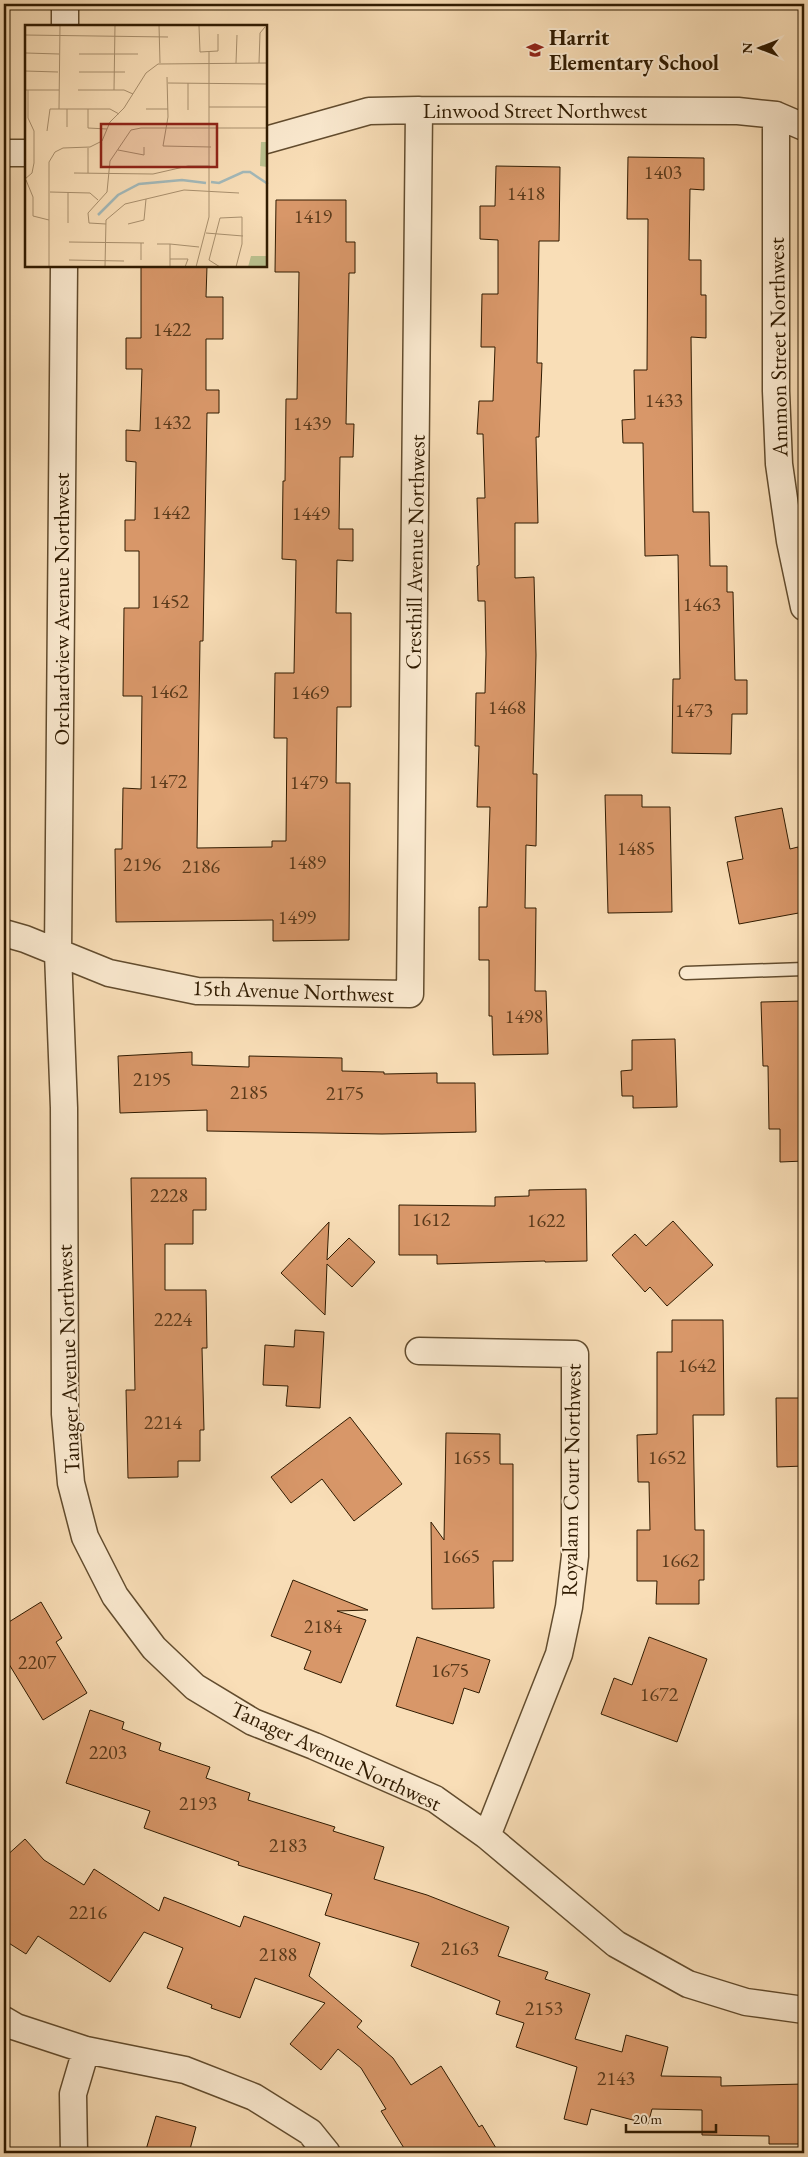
<svg xmlns="http://www.w3.org/2000/svg" width="808" height="2157" viewBox="0 0 808 2157" font-family="'EB Garamond',serif">
<style>
.building{fill:#d89769;stroke:#301b01}
.lines{fill:none;stroke-linecap:round;stroke-linejoin:round}
.lane-casing{stroke:#624c2e;stroke-width:15}
.street-casing{stroke:#624c2e;stroke-width:29}
.lane{stroke:#fbead0;stroke-width:12}
.street{stroke:#fbead0;stroke-width:26}
.labels{text-anchor:middle;dominant-baseline:central;stroke-width:4;stroke-linejoin:round;paint-order:stroke}
.number-label{font-size:20px;fill:#5a3a1b}
.poi-label{font-size:22px;font-weight:bold;fill:#301b01;stroke:#fbead0;text-anchor:start}
.street-label{font-size:22px;fill:#301b01;stroke:#fbead0}
.inset-river{fill:none;stroke:#a3b9ba;stroke-width:2.5}
.inset-road{fill:none;stroke:#a9906e;stroke-width:1}
.view{fill:#8f2418;fill-opacity:0.15;stroke:#8f2418;stroke-width:2.5}
.inset-edge{fill:none;stroke:#301b01;stroke-width:2.5}
</style>
<rect width="100%" height="100%" fill="#f9deb7"/>
<filter id="stains"><feTurbulence type="fractalNoise" baseFrequency=".004" numOctaves="4"/><feColorMatrix values="0 0 0 0 .2 0 0 0 0 .09 0 0 0 0 .02 0 0 0 .5 -.17"/></filter>
<radialGradient id="worn" r=".72"><stop offset=".6" stop-color="#630" stop-opacity="0"/><stop offset="1" stop-color="#630" stop-opacity=".3"/></radialGradient>
<!-- building -->
<path class="building" d="M628,157L704,158V190L690,189L689,260H701V295H706V338L691,337L693,512H709L710,566H727V592H733L735,680H747V714H732L731,754L672,753L673,679H680L678,555L645,556L643,443H623L622,420L635,419L634,370H647L648,219H627Z
M496,166L560,167L559,241H539L537,363H542L539,437H536L538,523H515V578L534,577L536,655L533,774H537L536,846L526,845L525,908H536L535,991H546L548,1054L493,1055L492,1016H489V960H479V907H487L490,807H477L479,746H475L476,693H485L486,654L485,601H478L477,566L479,565L477,498H485L483,434H477L479,401H493L495,347H481L482,294H498V240L480,239V206H495Z
M276,200H346V242H355V273H349L346,424H354L353,457H340L339,529H353V561L337,560L336,613H351V707H337L336,783H350L349,940L273,941V920L116,922L115,849H122L123,788L141,789L142,696H123L124,608H139V551H125V520H135L136,462L126,461V430L140,431L142,369H126V338H141V266H207L206,297H223V339H206V390H219V413H207L203,641H200L197,848L272,847V841H286L287,738H274L275,673H294L296,560L282,559L283,481H285L286,399H297L299,272H275Z
M605,795H642V807H670L672,912L608,913Z
M782,808L790,849L798,847L804,878V912L739,924L727,862L743,859L735,817Z
M804,1001V1036H802L804,1161L780,1162V1129H769L768,1066H763L761,1002Z
M675,1039L677,1107L633,1108V1096H622L621,1071L632,1070V1040Z
M192,1052V1065L249,1067V1056L342,1058V1071L384,1072V1074L437,1073V1083H475L476,1132L382,1134L207,1131V1110L120,1113L118,1056Z
M131,1178H206V1210H193V1244H165V1290H206L207,1348H202L204,1430H200V1461H178V1477L128,1478L126,1390H135Z
M586,1189L587,1261L545,1262V1261L437,1264V1255H399V1205L495,1206V1197L529,1196V1190Z
M673,1221L713,1265L667,1306L650,1287L645,1292L612,1255L635,1234L646,1246Z
M329,1222L327,1260L349,1238L375,1262L352,1287L327,1264L325,1315L281,1273Z
M672,1320H723L724,1415H693L695,1530H704V1580H699V1604H656L657,1581H637V1530H650L649,1482H638L637,1435L657,1434V1352H672Z
M295,1330L324,1332L320,1408L286,1406L288,1386L263,1385L265,1345L294,1347Z
M776,1398H804V1466L777,1467Z
M350,1417L402,1484L354,1521L322,1479L291,1503L271,1477Z
M446,1433L500,1434V1464H513V1561H493L494,1608L432,1609L431,1522L444,1540Z
M293,1580L368,1610L337,1611L366,1620L341,1683L304,1669L311,1651L271,1636Z
M41,1602L62,1638L56,1642L87,1693L43,1720L4,1656V1625Z
M417,1637L490,1660L479,1693L464,1688L453,1724L396,1706Z
M649,1637L707,1659L677,1742L601,1714L614,1678L632,1685Z
M90,1710L124,1722L122,1729L161,1743L159,1750L210,1767L206,1778L250,1793L248,1800L335,1827L333,1831L384,1847L374,1879L427,1895L509,1927L498,1956L548,1972L545,1979L590,1994L575,2039L622,2052L626,2035L668,2047L661,2076L721,2077V2086L804,2084V2144H769V2136L702,2135V2110L652,2109L648,2124L591,2109L587,2125L564,2119L577,2067L516,2047L524,2023L496,2014L500,2001L411,1966L419,1943L325,1915L332,1894L238,1865L239,1862L144,1828L150,1811L66,1783Z
M25,1839L44,1860L84,1885L94,1869L159,1911L164,1897L240,1927L244,1916L320,1943L309,1976L362,2021L357,2027L393,2058L411,2085L441,2066L479,2127L482,2125L499,2153H407L381,2111L386,2109L361,2068L338,2049L321,2070L290,2044L325,2003L255,1978L240,2018L211,2008L212,2005L167,1988L183,1948L144,1932L110,1982L38,1936L26,1954L4,1940V1858Z
M156,2116L196,2127L189,2153H145Z"/>
<g class="lines">
<!-- lane casing -->
<g class="lane-casing">
<path id="lane" d="M686,973L804,969"/>
</g>
<!-- street casing -->
<g class="street-casing">
<path id="street" d="M65,26V4
M776,115V391L779,464L790,541L804,607
M266,140L369,111L419,110L738,111L776,115L804,127
M4,153H26
M64,266L58,953L64,1108L65,1414L71,1483L85,1537L115,1596L154,1648L195,1687L253,1722L314,1746L435,1799L487,1836L616,1944L688,1984L746,2002L804,2010
M4,933L25,939L109,973L197,991L410,994L419,110
M419,1351L575,1354V1556L569,1607L559,1654L487,1836
M4,2020L16,2027L86,2050L185,2070L254,2097L310,2132L327,2153
M74,2153L73,2094L86,2050"/>
</g>
<!-- lane -->
<use href="#lane" class="lane"/>
<!-- street -->
<use href="#street" class="street"/>
</g>
<!-- icons -->
<defs>
<g id="school-bare" transform="scale(1.35)"><path d="M0-5L7-2L0 1L-7-2ZM-4 1L0 2.5L4 1V4Q0 6-4 4Z" fill="#8f2418" stroke="#fbead0" stroke-width="2.5" paint-order="stroke"/></g>
</defs>
<g fill-rule="evenodd">
<use href="#school-bare" x="535" y="50"/>
</g>
<g class="labels">
<!-- number labels -->
<g class="number-label">
<text x="663" y="172">1403</text>
<text x="526" y="193">1418</text>
<text x="313" y="216">1419</text>
<text x="172" y="329">1422</text>
<text x="664" y="400">1433</text>
<text x="172" y="422">1432</text>
<text x="312" y="423">1439</text>
<text x="171" y="512">1442</text>
<text x="311" y="513">1449</text>
<text x="170" y="601">1452</text>
<text x="702" y="604">1463</text>
<text x="169" y="691">1462</text>
<text x="310" y="692">1469</text>
<text x="507" y="707">1468</text>
<text x="694" y="710">1473</text>
<text x="168" y="781">1472</text>
<text x="309" y="782">1479</text>
<text x="636" y="848">1485</text>
<text x="307" y="862">1489</text>
<text x="142" y="864">2196</text>
<text x="201" y="866">2186</text>
<text x="297" y="917">1499</text>
<text x="524" y="1016">1498</text>
<text x="152" y="1079">2195</text>
<text x="249" y="1092">2185</text>
<text x="345" y="1093">2175</text>
<text x="169" y="1195">2228</text>
<text x="431" y="1219">1612</text>
<text x="546" y="1220">1622</text>
<text x="173" y="1319">2224</text>
<text x="697" y="1365">1642</text>
<text x="163" y="1422">2214</text>
<text x="472" y="1457">1655</text>
<text x="667" y="1457">1652</text>
<text x="461" y="1556">1665</text>
<text x="680" y="1560">1662</text>
<text x="323" y="1626">2184</text>
<text x="37" y="1662">2207</text>
<text x="450" y="1670">1675</text>
<text x="659" y="1694">1672</text>
<text x="108" y="1752">2203</text>
<text x="198" y="1803">2193</text>
<text x="288" y="1845">2183</text>
<text x="88" y="1912">2216</text>
<text x="460" y="1948">2163</text>
<text x="278" y="1954">2188</text>
<text x="544" y="2008">2153</text>
<text x="616" y="2078">2143</text>
</g>
<!-- poi labels -->
<g class="poi-label">
<text x="549" y="37">Harrit<tspan x="549" dy="25">Elementary School</tspan></text>
</g>
<!-- street labels -->
<g class="street-label">
<text x="535" y="110">Linwood Street Northwest</text>
<text transform="translate(778 347) rotate(-91)">Ammon Street Northwest</text>
<text transform="translate(415 552) rotate(-89)">Cresthill Avenue Northwest</text>
<text transform="translate(61 609) rotate(-90)">Orchardview Avenue Northwest</text>
<text transform="translate(293 991) rotate(2)">15th Avenue Northwest</text>
<text transform="translate(68 1359) rotate(-92)">Tanager Avenue Northwest</text>
<text transform="translate(571 1480) rotate(-89)">Royalann Court Northwest</text>
<text transform="translate(336 1756) rotate(25)">Tanager Avenue Northwest</text>
</g>
</g>
<!-- overview -->
<g transform="translate(25 25)">
<rect width="242" height="242" fill="#f9deb7"/>
<path d="M236,117H242V142L235,141ZM226,231H242V242H223Z" fill="#bbc290"/>
<path class="inset-river" d="M186,157L194,158L218,147H225L243,159M73,190L93,170L114,159L157,155L181,158"/>
<path class="inset-road" d="M134,0L135,38M174,1L175,27L193,26V9M0,10L143,12M1,28L34,29M54,29H113M211,38L212,10M234,38L235,8L240,2M0,46L33,47M54,47H100M142,52L143,92L138,121L186,122M143,58L243,59M0,65H34M53,65H99L108,69M89,65L90,0M184,82H243M34,84L35,0M42,84V102M63,84V103L82,104M121,84H143M163,85V58M22,106L25,84H85L94,89M63,123V148M93,125L119,130V122M49,148L128,149L163,141H185M0,154L7,148L9,138V106L3,93V65M1,155L8,172V191L24,195M25,167L65,168L73,175M43,198V167M81,199L64,198L63,188L82,167L85,136L106,105L116,103H243M103,199L119,195L121,174M181,208L218,211M44,217L119,218M116,218V235M132,219H145V242M145,219L174,222M145,234H163L160,242M44,235L99,236M24,242V137L30,127L38,123L65,122L77,116L85,97L99,83L121,48L133,39L243,38M80,242L81,195L100,179L159,165L214,168M171,242L184,192V27M195,242L184,235L195,193L217,192V219L211,242"/>
<path class="view" d="M76,99H192V142H76Z"/>
<rect width="242" height="242" class="inset-edge"/>
</g>
<!-- margin -->
<rect width="808" height="2157" fill="none" stroke="#f9deb7" stroke-width="20"/>
<rect x="5" y="5" width="798" height="2147" fill="none" stroke="#301b01" stroke-width="2.5"/>
<rect x="10" y="10" width="788" height="2137" fill="none" stroke="#301b01"/>
<!-- north arrow -->
<g transform="translate(760 48) rotate(270)" stroke="#fbead0" stroke-width="4" paint-order="stroke">
<path d="M0-4L9 19L0 12L-9 19Z" fill="#301b01"/>
<text y="-8" font-size="14" font-weight="bold" text-anchor="middle" fill="#301b01">N</text>
</g>
<!-- scale -->
<path d="M626 2124v8h90v-8" fill="none" stroke="#301b01" stroke-width="2.5"/>
<text x="633" y="2124" font-size="15" fill="#301b01" stroke="#fbead0" stroke-width="4" paint-order="stroke">20 m</text>
<rect width="100%" height="100%" filter="url(#stains)"/>
<rect width="100%" height="100%" fill="url(#worn)"/>
</svg>
